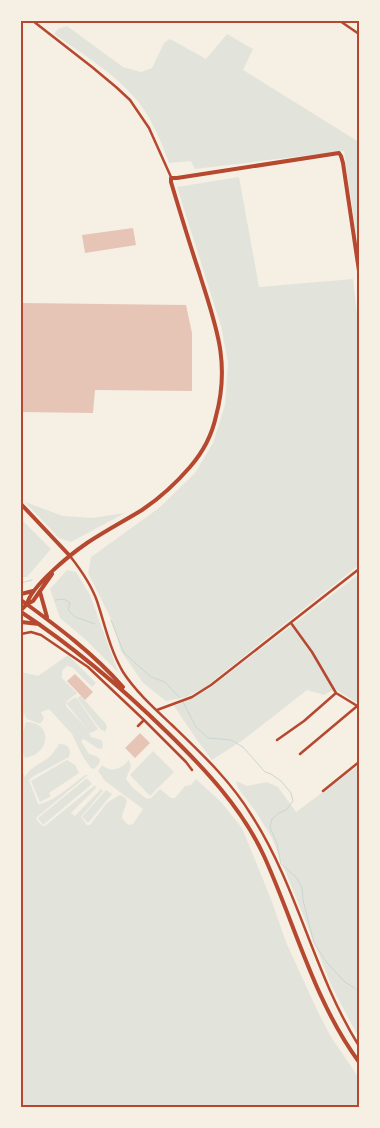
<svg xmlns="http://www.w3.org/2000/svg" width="380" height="1128" viewBox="0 0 380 1128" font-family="Lato,sans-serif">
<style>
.green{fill:#e2e4dc}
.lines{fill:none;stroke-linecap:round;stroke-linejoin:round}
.stream{stroke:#c9d6d2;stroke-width:1}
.building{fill:#e6c5b7}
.minor{stroke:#b5482f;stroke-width:2.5}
.tertiary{stroke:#b5482f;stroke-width:4}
.secondary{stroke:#b5482f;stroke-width:4}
.neatline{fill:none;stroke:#b5482f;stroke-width:2}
</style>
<rect width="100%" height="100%" fill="#f6efe4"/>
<!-- green -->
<path class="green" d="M67,26L123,67L141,72L152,68L164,43L170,39L206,59L227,34L253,49L243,70L359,142V253L344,151L195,169L191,161L169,163C161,141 151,117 136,99C113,72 82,54 54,34L58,29Z
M239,177L259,287L353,279L359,331V565L204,688L186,697L166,701L143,683L121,651L111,619L88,573L91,557L159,508L195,473L213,443L225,405L228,362L221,326L177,187Z
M25,502L63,516L92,518L125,513L71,542L59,538Z
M21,519L51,549L27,577H21Z
M67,570L76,572L90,595L118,672L85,639L60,618L50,589Z
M359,574V704L335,689L324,695L307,690L243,740L212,760L197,740L174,706L207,690Z
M68,655L96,683L92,687L72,667L67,666L62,671V678L77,693L66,702V706L88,730L66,703L76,697L98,729L91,733L89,732L91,737L101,740L103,744L102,749L97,748L84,739L81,741L89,754L96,756L100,759L99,764L94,769L91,768L83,757L72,734L49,709L41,712L44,718L40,724L27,719L24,713L21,725V672L38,676Z
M81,696L106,724L107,727L105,732L99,728L78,699V697Z
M26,722C53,722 51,754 25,758C19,747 22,734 26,722Z
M59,744C67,744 72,748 69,757L34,776L29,780L38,804C51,804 74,783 85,775H88L37,817L36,819L42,826H45L95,785L96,788L71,813L75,816L101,789L103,791L81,817L87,825H90L107,803L119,795C134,798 122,809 122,818L128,825L133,824L143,809L105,781L98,771L102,765C111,774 122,768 129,760L131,766L126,779L133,788L147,799L151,798L160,789L171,798H175L185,786L191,785L196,779L221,802L242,828L271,899L286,942L317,1010L331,1037L359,1078V1107H21V770L25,777C30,767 39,765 48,758C52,755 56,749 59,744Z
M153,751L174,772L150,796L130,775Z
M67,760L75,765L79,773L49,793L51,796L40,802L31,781Z
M359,765V1038L332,987L272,838L256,812L238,788L236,781L247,786L267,782L278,787L296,812Z
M87,778L92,784L43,825L38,818Z
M106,790L112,794L88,823L82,817Z"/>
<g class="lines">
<!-- stream -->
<path class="stream" d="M21,583L32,580
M55,600L64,599L70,603L68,610L75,617L95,624
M111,620L124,653L151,677L165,682L180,698
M183,702L196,727L208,738L231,740L243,747L265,772L271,774L281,781L291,793L293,801L286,810L279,813L272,819L270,827L277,844L281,864L296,877L302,887L303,900L314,943L327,963L345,982L359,991"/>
</g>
<!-- building -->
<path class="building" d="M133,228L136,245L85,253L82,235Z
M21,303L186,305L192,333V391L95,390L93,413L21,412Z
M75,674L93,692L85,700L67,681Z
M140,733L150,743L135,758L125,748Z"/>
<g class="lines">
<!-- minor -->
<path class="minor" d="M33,21L92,67L116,87L130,100L149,128L171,177
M340,21L359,34
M70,556C81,570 91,584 97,601C105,625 110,650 123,672C136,692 155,709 172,725C201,753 231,781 252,816C298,888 314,974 359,1046
M291,623L312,652L336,693L359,707
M21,634L31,632L41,635L88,667L144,720L186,762L192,770
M157,710L192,697L211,685L359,569
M138,726L144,720
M277,740L304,721L336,693
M300,754L356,707
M323,791L359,762"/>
<!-- tertiary -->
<path class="tertiary" d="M21,504L70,556
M27,604C31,586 71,554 87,543C105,531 124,521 142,510C160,498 177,482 190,467C203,452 212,435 216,416C231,361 215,324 199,272C189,242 180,212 171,182V178H177L339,153L341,156L343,163L359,271
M21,610L27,604L33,601L52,574"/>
<!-- secondary -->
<path class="secondary" d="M40,592L47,617
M21,594L33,591
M21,600C58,627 93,653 123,687
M21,612C74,647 121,687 167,732C204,768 242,808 264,856C295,924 314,1001 359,1062
M21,622L39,624"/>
</g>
<!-- border -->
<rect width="380" height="1128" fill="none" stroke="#f6efe4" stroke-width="45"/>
<rect x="22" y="22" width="336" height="1084" class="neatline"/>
</svg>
